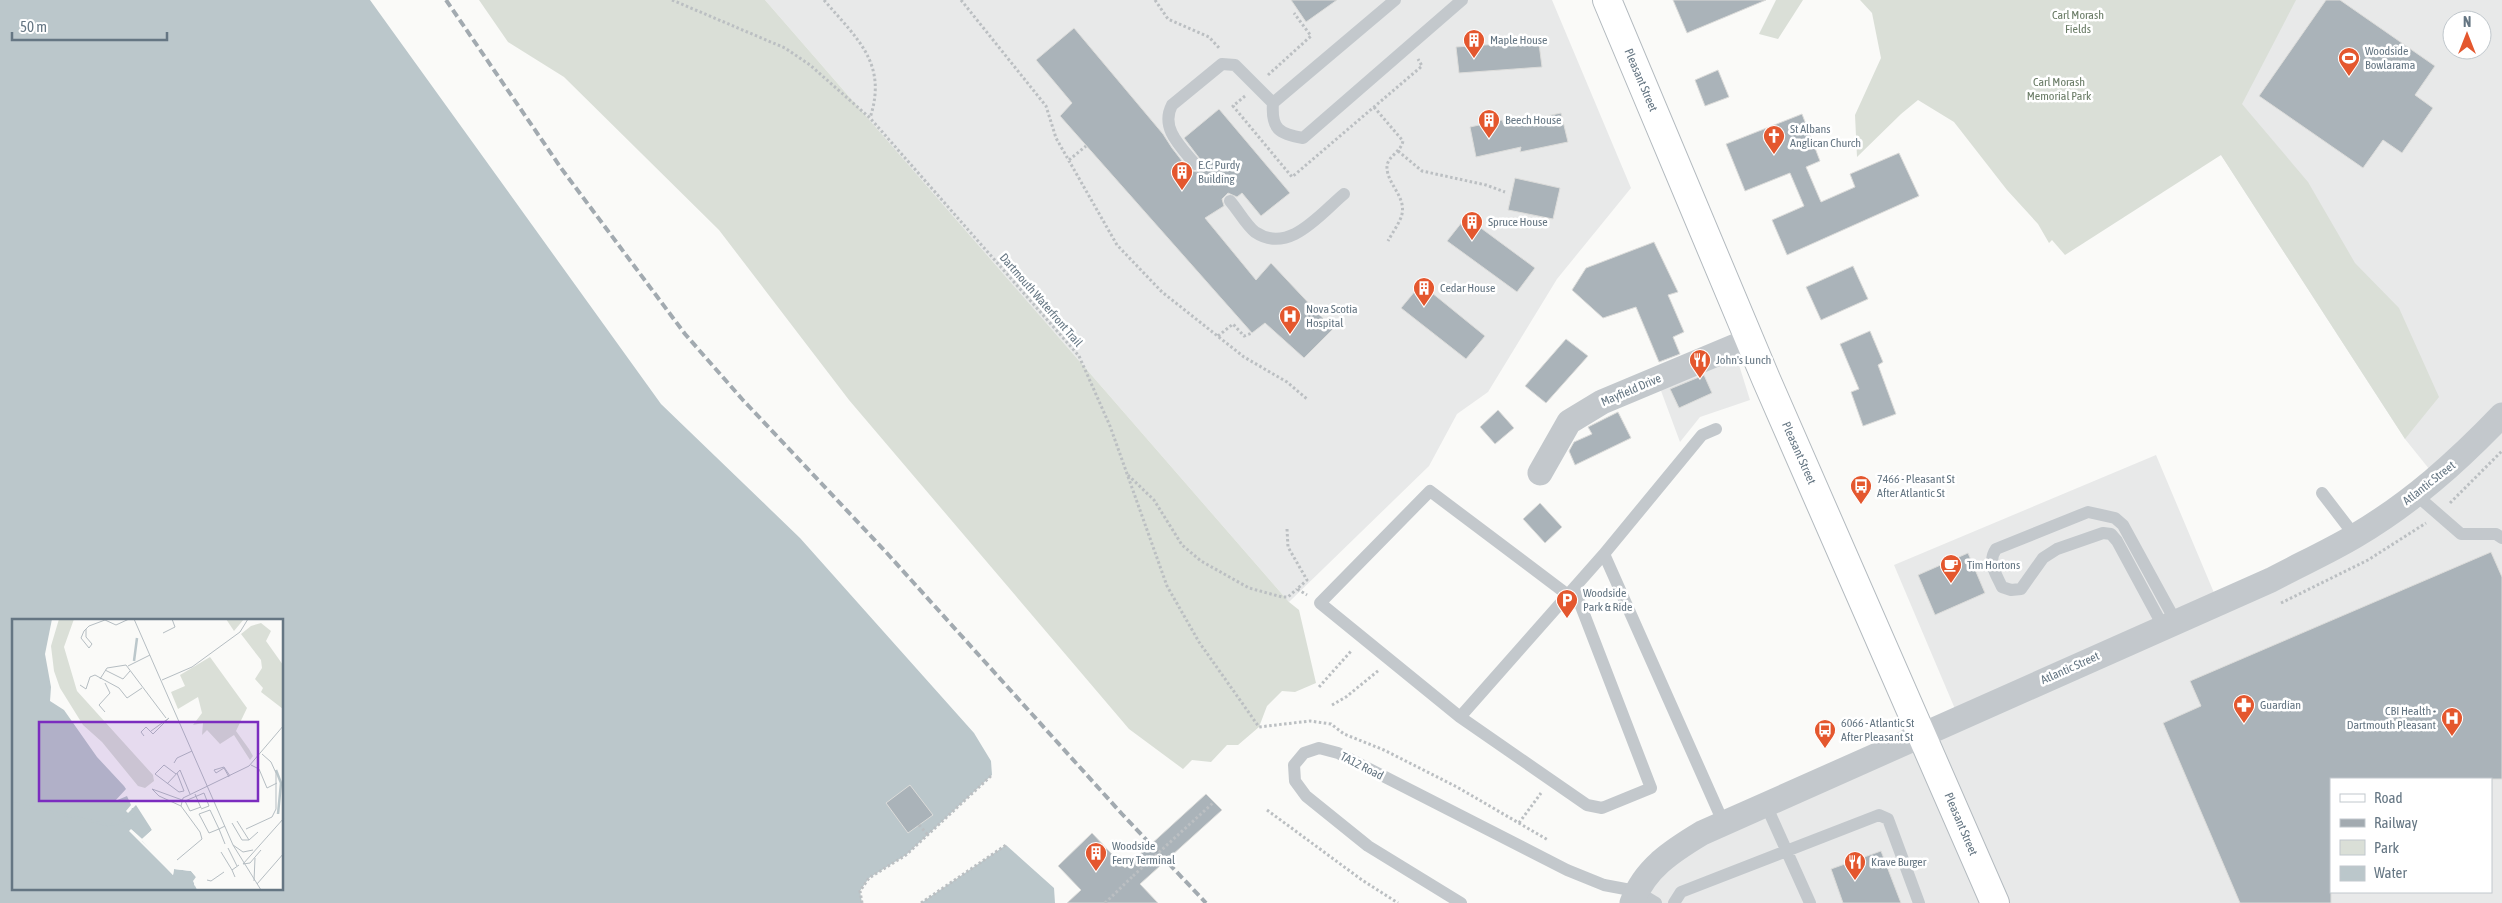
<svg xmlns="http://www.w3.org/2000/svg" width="2502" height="903" viewBox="0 0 2502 903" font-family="'Asap Condensed',sans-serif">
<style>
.built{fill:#e8e9e9;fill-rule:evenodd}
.green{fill:#dadfd7}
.water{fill:#bbc7cb;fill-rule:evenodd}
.building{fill:#aab3b9;stroke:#dcdcda}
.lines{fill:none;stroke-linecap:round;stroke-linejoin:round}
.secondary-casing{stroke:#b3babf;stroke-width:30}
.path{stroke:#bbbfc2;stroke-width:3;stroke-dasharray:2.5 2.5;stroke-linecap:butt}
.lane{stroke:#c3c8cc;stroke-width:12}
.street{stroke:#c3c8cc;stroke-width:25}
.secondary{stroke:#fff;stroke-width:28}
.rail{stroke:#a2aab0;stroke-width:4;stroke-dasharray:8 4;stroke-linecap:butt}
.path-bridge{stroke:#bbbfc2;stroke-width:3;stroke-dasharray:2.5 2.5;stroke-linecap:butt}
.labels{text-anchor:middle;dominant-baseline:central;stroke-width:5;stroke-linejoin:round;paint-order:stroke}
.park-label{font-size:12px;fill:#687a64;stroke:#fff}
.poi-label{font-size:12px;fill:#657683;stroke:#fff;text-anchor:start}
.street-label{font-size:12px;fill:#657683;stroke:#fff}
.inset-river{fill:none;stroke:#bbc7cb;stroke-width:2.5}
.inset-road{fill:none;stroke:#b5bdc2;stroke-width:1}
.view{fill:#7b2cbf;fill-opacity:0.15;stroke:#7b2cbf;stroke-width:2.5}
.inset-edge{fill:none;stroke:#657683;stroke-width:2.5}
</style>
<rect width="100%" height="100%" fill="#fafaf8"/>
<!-- built -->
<path class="built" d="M765,0H1552L1631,188L1557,279L1488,392L1457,414L1429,466L1289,602Z
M2243,0H2502V903H1634L1652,852L1958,716L1894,565L2156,455L2220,607L2434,475L2405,439L2221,155ZM2452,20H2482V50H2452ZM2331,779H2491V892H2331Z
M1734,349L1750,400L1700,417L1680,442L1657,380Z"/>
<!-- green -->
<path class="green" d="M479,0H765L1289,602L1299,610L1316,683L1295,692L1282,691L1267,706L1259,727L1238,745H1227L1211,762L1192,760L1183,769L1129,729L849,400L719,230L564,77L508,42Z
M1776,0H1803L1778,39L1759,34Z
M1860,0H2296L2242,104L2308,182L2355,263L2399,308L2439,397L2405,439L2221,155L2065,255L2052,240L2049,243L2038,224L2007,190L1954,122L1918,100L1901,114L1857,157L1855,115L1881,58L1872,13Z"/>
<!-- water -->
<path class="water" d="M0,0H370L661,404L800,538L974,733L991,761L992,775L906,855L869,878L860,891L862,903H0ZM14,620H282V889H14Z
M1006,845L1054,888L1055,903H921Z"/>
<!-- building -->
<path class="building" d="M1291,0H1337L1306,22Z
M1673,0H1766L1687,33Z
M2326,0H2340L2435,66L2415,95L2433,108L2402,153L2383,140L2363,168L2259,96Z
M1074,28L1163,134L1172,148L1189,170L1197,172L1201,170L1203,163L1184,138L1219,109L1290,193L1261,216L1242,193L1237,197L1228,193L1222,199L1224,206L1205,218L1256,280L1271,263L1333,329L1304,358L1265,323L1252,333L1060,116L1072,103L1036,60Z
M1538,36L1542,67L1459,73L1456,47L1499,44V41Z
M1718,70L1729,97L1705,106L1695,80Z
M1561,113L1568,142L1520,152L1521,147L1476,157L1470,127L1502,120L1504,125Z
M1802,114L1820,161L1806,167L1821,202L1855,187L1850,174L1899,153L1919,196L1787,255L1772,220L1804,206L1790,173L1745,191L1726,144Z
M1515,178L1560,188L1553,219L1508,210Z
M1466,217L1535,268L1517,292L1447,241Z
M1654,242L1678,292L1668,295L1684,332L1673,337L1680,354L1659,362L1636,307L1603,318L1572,290L1586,268Z
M1853,266L1868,299L1821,320L1806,287Z
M1421,284L1485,336L1466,359L1401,308Z
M1870,331L1883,362L1878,365L1896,414L1863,426L1851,392L1859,389L1840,344Z
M1566,339L1588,356L1546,403L1525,386Z
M1704,375L1712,393L1679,408L1670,389Z
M1498,410L1514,428L1495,444L1480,427Z
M1618,412L1631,438L1575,465L1569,451L1574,442L1592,434L1588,427Z
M1540,503L1562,527L1545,543L1523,519Z
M2491,552L2502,577V779H2331V903H2240L2163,723L2201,706L2190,681Z
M1968,553L1985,593L1935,615L1918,575Z
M910,785L933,815L908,833L886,803Z
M1206,794L1222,810L1140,884L1158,903H1067L1081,890L1058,866L1092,833L1125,868Z
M1881,851L1901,903H1843L1831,869Z"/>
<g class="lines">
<!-- secondary casing -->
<g class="secondary-casing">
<path id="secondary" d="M1607,0L1766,379L1995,903"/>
</g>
<!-- path -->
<path class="path" d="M672,0L785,48L810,65L870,118L1079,356L1110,426L1167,586L1199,642L1259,727L1310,721L1331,724L1344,734L1384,750L1457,787L1548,840
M824,0C857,39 888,63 870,118
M961,0L1046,106L1056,138L1117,245L1162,292L1244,357L1287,382L1307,399
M1155,0L1168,19L1209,37L1220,49
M1268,75L1311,36L1294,13
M1245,96L1233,106L1292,177L1422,66L1418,59
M1374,107L1403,141C1401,152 1388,156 1387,166C1386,183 1406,196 1402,214C1400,223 1392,233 1388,241
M1398,151L1422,171L1486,185L1505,192
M1069,160L1086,146
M1218,336L1233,324L1244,336L1252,333
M1128,475L1154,500L1182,545L1201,561L1249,588L1282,597H1288L1297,589
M2450,503L2502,451
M1287,529L1288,547L1307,580L1297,589L1307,595
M2281,603L2368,560L2426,523
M1319,687L1352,650
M1332,705L1346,697L1379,670
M1267,810L1362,880L1398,903
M1519,823L1541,793
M919,825L928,835
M862,903L860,891L869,878L906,855L992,775
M921,903L1006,845
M1105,903L1133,876"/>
<!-- lane -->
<path class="lane" d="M1273,103L1395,0
M1195,164C1180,146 1160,128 1172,105L1222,64L1235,65L1273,103C1271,129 1279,134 1303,138L1462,0
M1230,201C1238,210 1246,225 1255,232C1289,255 1320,214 1344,194
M2322,493L2355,536
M2415,494L2461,534H2496L2502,538
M1604,554L1702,435L1716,429
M1568,595L1430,491L1320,603L1460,717L1587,805L1602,808L1651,788L1574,588
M2164,628L2117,541L2111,534L2103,533L2057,549L2043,558L2021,589L2011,590L2002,587C1996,574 1987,562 1996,549L2088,512L2115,518L2123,525L2176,622
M1460,717L1604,554L1724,824
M1766,805L1810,903
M1461,903L1368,846L1306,796L1295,781L1294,765L1304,753L1319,748L1338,753L1567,870L1604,885L1636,891L1656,903
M1674,903L1681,892L1879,815L1888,819L1919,903"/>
<!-- street -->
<path class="street" d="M1540,473L1569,422L1602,402L1750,340
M1632,903C1644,869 1672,851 1702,833L2271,580C2299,565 2328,552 2355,536C2411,503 2457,462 2502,415"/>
<!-- secondary -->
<use href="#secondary" class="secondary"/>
<!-- rail -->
<path class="rail" d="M446,0L561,168L685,334L742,399L885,551L1122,814L1206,903"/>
<!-- path-bridge -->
<path class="path-bridge" d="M1133,876L1214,802"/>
</g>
<!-- icons -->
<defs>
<g id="building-pin" transform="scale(1.125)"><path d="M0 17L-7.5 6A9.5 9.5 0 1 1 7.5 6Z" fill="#e4572e" stroke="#fff"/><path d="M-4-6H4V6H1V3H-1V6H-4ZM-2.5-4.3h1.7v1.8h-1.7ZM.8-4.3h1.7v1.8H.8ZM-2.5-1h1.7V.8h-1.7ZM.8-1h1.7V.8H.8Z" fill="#fff"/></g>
<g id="stadium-pin" transform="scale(1.125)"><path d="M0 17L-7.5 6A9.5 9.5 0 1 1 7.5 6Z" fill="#e4572e" stroke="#fff"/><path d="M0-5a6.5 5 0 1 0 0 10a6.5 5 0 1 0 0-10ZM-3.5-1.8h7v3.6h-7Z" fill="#fff"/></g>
<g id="church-pin" transform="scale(1.125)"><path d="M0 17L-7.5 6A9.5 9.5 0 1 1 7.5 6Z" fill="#e4572e" stroke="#fff"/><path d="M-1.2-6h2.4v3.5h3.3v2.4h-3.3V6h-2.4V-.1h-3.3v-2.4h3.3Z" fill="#fff"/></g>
<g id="hospital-pin" transform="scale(1.125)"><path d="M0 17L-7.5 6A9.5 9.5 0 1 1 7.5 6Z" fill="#e4572e" stroke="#fff"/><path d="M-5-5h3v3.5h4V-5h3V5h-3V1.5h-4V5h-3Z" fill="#fff"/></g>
<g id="restaurant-pin" transform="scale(1.125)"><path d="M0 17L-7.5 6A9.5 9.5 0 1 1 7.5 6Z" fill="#e4572e" stroke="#fff"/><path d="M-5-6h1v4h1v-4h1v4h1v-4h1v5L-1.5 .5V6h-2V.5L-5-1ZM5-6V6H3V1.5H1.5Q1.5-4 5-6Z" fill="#fff"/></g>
<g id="bus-pin" transform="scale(1.125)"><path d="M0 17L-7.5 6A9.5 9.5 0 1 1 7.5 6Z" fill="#e4572e" stroke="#fff"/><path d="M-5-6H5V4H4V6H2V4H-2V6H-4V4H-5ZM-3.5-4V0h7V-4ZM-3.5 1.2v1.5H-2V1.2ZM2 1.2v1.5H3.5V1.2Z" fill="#fff"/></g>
<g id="cafe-pin" transform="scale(1.125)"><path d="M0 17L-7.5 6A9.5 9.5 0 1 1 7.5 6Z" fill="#e4572e" stroke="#fff"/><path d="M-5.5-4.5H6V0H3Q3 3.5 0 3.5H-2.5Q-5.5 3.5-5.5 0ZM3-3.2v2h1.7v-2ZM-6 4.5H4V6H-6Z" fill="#fff"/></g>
<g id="parking-pin" transform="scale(1.125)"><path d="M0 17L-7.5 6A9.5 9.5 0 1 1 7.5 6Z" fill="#e4572e" stroke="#fff"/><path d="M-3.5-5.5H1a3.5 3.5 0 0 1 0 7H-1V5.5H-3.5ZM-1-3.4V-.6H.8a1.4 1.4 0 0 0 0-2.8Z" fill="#fff"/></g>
<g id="pharmacy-pin" transform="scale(1.125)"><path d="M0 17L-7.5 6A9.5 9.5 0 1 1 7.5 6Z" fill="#e4572e" stroke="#fff"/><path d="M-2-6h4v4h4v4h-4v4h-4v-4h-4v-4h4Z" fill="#fff"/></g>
</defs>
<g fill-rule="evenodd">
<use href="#building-pin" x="1474" y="40"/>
<use href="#stadium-pin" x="2349" y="58"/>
<use href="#building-pin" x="1489" y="120"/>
<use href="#church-pin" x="1774" y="136"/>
<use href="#building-pin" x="1182" y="172"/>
<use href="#building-pin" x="1472" y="222"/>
<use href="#building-pin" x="1424" y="288"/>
<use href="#hospital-pin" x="1290" y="316"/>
<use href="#restaurant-pin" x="1700" y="360"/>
<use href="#bus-pin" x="1861" y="486"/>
<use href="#cafe-pin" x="1951" y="565"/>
<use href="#parking-pin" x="1567" y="600"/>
<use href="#pharmacy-pin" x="2244" y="705"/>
<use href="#hospital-pin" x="2452" y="718"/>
<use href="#bus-pin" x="1825" y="730"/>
<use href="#building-pin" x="1096" y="853"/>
<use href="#restaurant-pin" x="1855" y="862"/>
</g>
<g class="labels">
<!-- park labels -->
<g class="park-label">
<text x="2078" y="15">Carl Morash<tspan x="2078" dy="14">Fields</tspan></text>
<text x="2059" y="82">Carl Morash<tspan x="2059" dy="14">Memorial Park</tspan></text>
</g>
<!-- poi labels -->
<g class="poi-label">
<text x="1490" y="40">Maple House</text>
<text x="2365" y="51">Woodside<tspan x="2365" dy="14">Bowlarama</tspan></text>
<text x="1505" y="120">Beech House</text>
<text x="1790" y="129">St Albans<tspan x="1790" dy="14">Anglican Church</tspan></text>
<text x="1198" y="165">E.C. Purdy<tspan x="1198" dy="14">Building</tspan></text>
<text x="1488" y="222">Spruce House</text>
<text x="1440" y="288">Cedar House</text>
<text x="1306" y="309">Nova Scotia<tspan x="1306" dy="14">Hospital</tspan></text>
<text x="1716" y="360">John's Lunch</text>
<text x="1877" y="479">7466 - Pleasant St<tspan x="1877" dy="14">After Atlantic St</tspan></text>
<text x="1967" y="565">Tim Hortons</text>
<text x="1583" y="593">Woodside<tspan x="1583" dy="14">Park &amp; Ride</tspan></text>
<text x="2260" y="705">Guardian</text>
<text x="2436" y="711" text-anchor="end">CBI Health -<tspan x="2436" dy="14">Dartmouth Pleasant</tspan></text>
<text x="1841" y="723">6066 - Atlantic St<tspan x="1841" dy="14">After Pleasant St</tspan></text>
<text x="1112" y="846">Woodside<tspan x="1112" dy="14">Ferry Terminal</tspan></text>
<text x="1871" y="862">Krave Burger</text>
</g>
<!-- street labels -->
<g class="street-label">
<text transform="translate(1641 80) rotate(67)">Pleasant Street</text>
<text transform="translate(1041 300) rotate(49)">Dartmouth Waterfront Trail</text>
<text transform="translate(1631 390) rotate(-23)">Mayfield Drive</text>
<text transform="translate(1799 453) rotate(66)">Pleasant Street</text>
<text transform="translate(2429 483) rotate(-38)">Atlantic Street</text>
<text transform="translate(2070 668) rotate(-24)">Atlantic Street</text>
<text transform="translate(1362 766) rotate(27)">TA12 Road</text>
<text transform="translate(1961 824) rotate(67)">Pleasant Street</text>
</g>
</g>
<!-- overview -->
<g transform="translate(12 619)">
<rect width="271" height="271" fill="#fafaf8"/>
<path d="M47,0H62L52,28L65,72L141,156L142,162L133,169L126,167L90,123L71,106L48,69L42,52L39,27ZM214,0H232L222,12ZM249,4L259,12L254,22L271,46V90L249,73L251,69L243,60L250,49L249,41L229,15L239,7ZM198,38L235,89L224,112L237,130L241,137L238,141L222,116L208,125L195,111L190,116L191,104L181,106L190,94L186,78L166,90L159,73L173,67L168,56Z" fill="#dadfd7"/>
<path d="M0,0H40L33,35L39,68L38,82L52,91L85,138L112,167L114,170L103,182L115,177L119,186L114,192L116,194L124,186L140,211L130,220L119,210L161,256L162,250L179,252L184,258L181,262L185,271H0Z" fill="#bbc7cb"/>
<path d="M134,196L143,211L130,222L158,250H181L186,257L183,263L188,271L182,266L184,258L179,252L162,250L161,256L117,212L119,210L130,220L140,211Z" fill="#fafaf8"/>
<path class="inset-river" d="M122,42L125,19M264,151L269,164L266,195M0,184L96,206L107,204L121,194V189"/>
<path class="inset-road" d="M122,0L221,226L249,271M74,10V18L80,25L77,29L69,19L72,12L77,7L93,1L104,6L117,0M151,14L163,8L160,0M116,47L138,36M93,51L111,60L118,52M88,60L95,49L114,46L154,99M150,61L180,48L228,13L236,0M93,64L98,74L87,86L93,93M68,66L74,70L78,58L83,56L107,69L115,79L130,69M132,117L129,113L134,108L141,115L157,99L139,112M162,144L165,139L180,132M239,146L247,150L255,169L265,164M164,155L152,146L143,155L167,173L172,172L165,154M217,158L212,149L204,154L202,151L212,148L218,157M155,165L168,151L178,175M183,175L189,189M173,182L178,192L189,188M169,187L147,177L140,170L173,182L192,174L197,187L189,190M225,202L237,221M220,204L230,221H237L246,213M213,207L207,210L197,214L187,195L198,191L207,210L213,225M234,210L260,198L264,190V154L259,143L250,135M221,226L231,233L241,231M216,229L225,247M209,233L220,251M165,241L190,220L188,213L169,187L171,179L237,147L272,106M231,245L272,199M231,245L238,244L249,231M223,258L220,251L227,246M195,261L199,262L212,253M242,262L243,239M245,265L272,234"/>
<path class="view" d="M27,103H246V182H27Z"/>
<rect width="271" height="271" class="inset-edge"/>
</g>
<!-- legend -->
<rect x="2330" y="778" width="162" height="115" fill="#ffffff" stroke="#c1c8cd"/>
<rect x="2340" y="794" width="25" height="8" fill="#ffffff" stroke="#c1c8cd"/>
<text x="2374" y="803" font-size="15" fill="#657683">Road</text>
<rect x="2340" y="819" width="25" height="8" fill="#a2aab0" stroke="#c1c8cd"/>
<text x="2374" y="828" font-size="15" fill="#657683">Railway</text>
<rect x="2340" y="840" width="25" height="15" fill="#dadfd7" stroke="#c1c8cd"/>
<text x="2374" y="853" font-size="15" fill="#657683">Park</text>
<rect x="2340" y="866" width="25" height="15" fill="#bbc7cb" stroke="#c1c8cd"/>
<text x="2374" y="878" font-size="15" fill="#657683">Water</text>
<!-- north arrow -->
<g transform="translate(2467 35)"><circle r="24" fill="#ffffff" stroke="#c1c8cd"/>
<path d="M0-4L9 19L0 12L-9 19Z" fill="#e4572e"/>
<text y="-8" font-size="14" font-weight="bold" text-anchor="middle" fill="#657683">N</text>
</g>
<!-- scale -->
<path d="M12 32v8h155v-8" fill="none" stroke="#657683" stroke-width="2.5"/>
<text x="20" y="32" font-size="15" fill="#657683" stroke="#ffffff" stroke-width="4" paint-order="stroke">50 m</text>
</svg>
